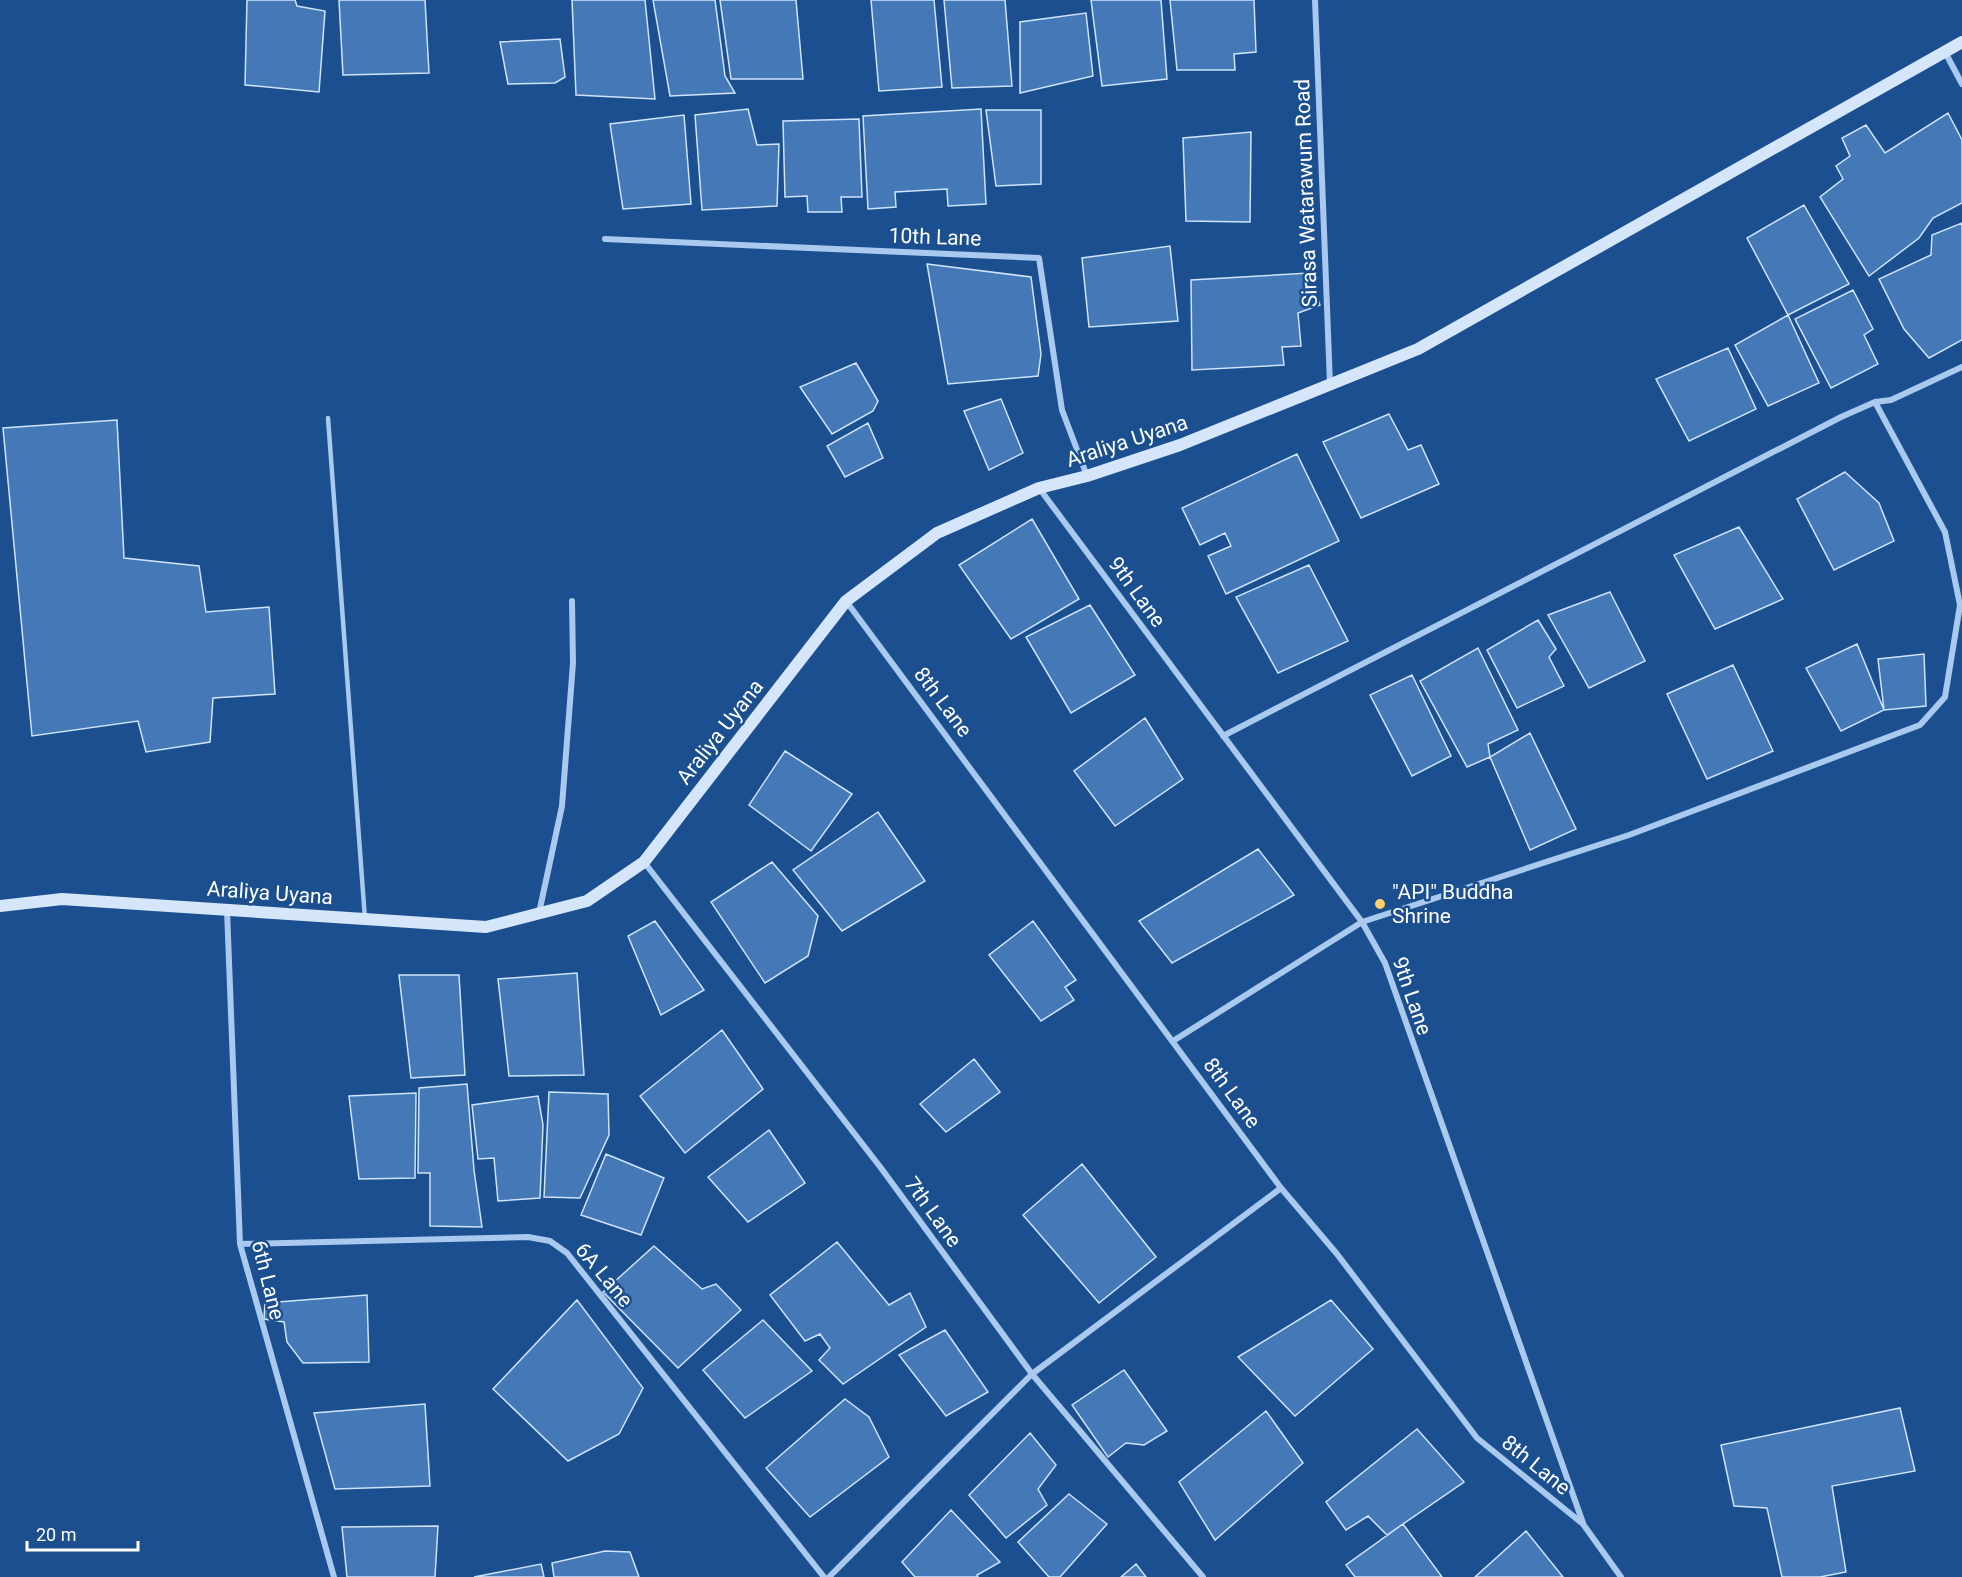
<svg xmlns="http://www.w3.org/2000/svg" width="1962" height="1577" viewBox="0 0 1962 1577" font-family="Roboto,sans-serif">
<style>
.building{fill:#4478b7;stroke:#cfe3fa;stroke-width:1.5}
.lines{fill:none;stroke-linecap:round;stroke-linejoin:round}
.lane{stroke:#a9c9ee;stroke-width:4.5}
.street{stroke:#a9c9ee;stroke-width:6}
.secondary{stroke:#d6e6fa;stroke-width:12}
.poi-dot{fill:#ffd166;stroke:#1b4f8f;stroke-width:2}
.labels{text-anchor:middle;dominant-baseline:central;stroke-width:5;stroke-linejoin:round;paint-order:stroke}
.street-label{font-size:21px;fill:#fff;stroke:#1b4f8f}
.poi-label{font-size:21px;fill:#fff;stroke:#1b4f8f;text-anchor:start}
</style>
<rect width="100%" height="100%" fill="#1b4f8f"/>
<!-- building -->
<path class="building" d="M247,0H295L297,6L325,11L319,92L245,85Z
M339,0H425L429,73L343,75Z
M572,0H645L655,99L576,95Z
M653,0H715L725,76L735,93L670,96Z
M720,0H796L803,79H731Z
M871,0H934L942,87L879,91Z
M944,0H1005L1012,86L952,88Z
M1091,0H1161L1167,79L1102,86Z
M1170,0H1254L1256,52L1234,54L1235,70H1177Z
M1086,13L1093,76L1020,93V22Z
M560,39L565,77L555,83L508,84L500,42Z
M748,109L757,145L779,144L777,206L702,210L695,115Z
M981,109L986,204L948,206L947,189L895,192L896,207L868,209L863,116Z
M986,110H1041V184L996,186Z
M1948,113L1962,140V203L1933,218L1919,238L1869,276L1820,197L1843,179L1836,166L1850,156L1842,138L1866,125L1885,153Z
M684,115L691,204L623,209L610,124Z
M859,119L862,197H841L842,212H808L807,196L785,197L783,121Z
M1251,132L1250,222L1186,221L1183,138Z
M1804,205L1849,284L1788,315L1747,238Z
M1962,223V340L1929,358L1904,329L1879,279L1931,255L1932,235Z
M1170,246L1178,321L1089,327L1082,258Z
M927,264L1031,277L1041,354L1038,376L948,384Z
M1309,273L1320,305L1298,313L1301,346L1282,347L1284,365L1192,370L1191,280Z
M1853,290L1873,329L1864,335L1878,364L1831,388L1795,319Z
M1788,315L1819,383L1768,406L1735,345Z
M1728,348L1756,409L1689,441L1656,379Z
M856,363L878,401L873,411L832,434L800,387Z
M1001,399L1023,453L989,470L964,411Z
M1389,414L1408,450L1421,445L1439,484L1361,518L1323,442Z
M117,420L124,558L199,566L206,612L269,607L275,694L213,698L210,742L146,752L138,721L32,736L3,428Z
M868,423L883,458L845,477L827,446Z
M1297,454L1339,541L1226,594L1208,556L1231,546L1225,533L1200,545L1182,508Z
M1845,472L1879,503L1894,541L1834,570L1797,499Z
M1032,519L1079,599L1011,639L959,565Z
M1739,527L1783,599L1715,629L1674,555Z
M1309,565L1348,641L1278,673L1236,597Z
M1610,592L1645,661L1589,688L1548,615Z
M1090,605L1135,675L1071,713L1026,637Z
M1538,620L1556,649L1549,657L1564,686L1517,708L1487,650Z
M1857,644L1884,710L1841,731L1806,668Z
M1478,648L1518,730L1488,744L1490,757L1467,767L1420,681Z
M1924,654L1926,706L1884,710L1878,659Z
M1733,665L1773,751L1707,779L1667,694Z
M1412,675L1451,756L1412,776L1370,695Z
M1145,718L1183,779L1115,826L1074,771Z
M1530,733L1576,829L1530,850L1490,757Z
M785,751L852,794L811,851L749,805Z
M878,812L925,881L842,931L793,870Z
M1258,849L1294,895L1172,963L1139,921Z
M772,862L818,916L808,956L765,983L711,902Z
M655,921L704,990L661,1015L628,936Z
M1033,921L1076,980L1065,987L1074,1000L1041,1021L989,955Z
M577,973L584,1075L509,1076L498,979Z
M399,975H459L465,1075L411,1078Z
M722,1030L763,1089L685,1153L640,1096Z
M974,1059L1000,1092L946,1132L920,1104Z
M467,1084L474,1170L482,1227L430,1226V1173H418L419,1088Z
M549,1092L608,1094L609,1135L580,1198L544,1197Z
M416,1093L415,1178L359,1179L349,1096Z
M538,1096L543,1125L540,1198L498,1201L494,1158L478,1159L472,1105Z
M769,1130L805,1183L748,1222L708,1177Z
M606,1154L664,1178L641,1235L581,1215Z
M1082,1164L1156,1257L1099,1303L1023,1215Z
M837,1242L889,1305L910,1293L926,1327L843,1384L819,1360L830,1348L820,1334L805,1341L770,1295Z
M654,1246L702,1289L716,1284L741,1310L678,1368L603,1292Z
M367,1295L369,1362L303,1363L287,1342L284,1322L264,1319L265,1303Z
M577,1300L643,1388L619,1434L568,1461L493,1389Z
M1331,1300L1373,1349L1295,1416L1238,1357Z
M763,1320L812,1371L745,1418L703,1370Z
M945,1330L988,1392L946,1416L899,1355Z
M1124,1370L1167,1431L1144,1445L1126,1443L1108,1457L1072,1405Z
M845,1399L869,1417L889,1457L810,1517L766,1468Z
M425,1404L430,1486L335,1489L314,1413Z
M1900,1408L1915,1471L1832,1486L1846,1572L1820,1577H1782L1767,1508L1734,1506L1721,1445Z
M1266,1411L1303,1463L1215,1540L1179,1482Z
M1417,1429L1464,1482L1387,1535L1368,1516L1346,1530L1326,1502Z
M1030,1433L1056,1465L1038,1489L1047,1505L1006,1538L969,1495Z
M1069,1494L1107,1524L1060,1577H1049L1018,1542Z
M951,1510L1000,1562L977,1575L978,1577H915L902,1562Z
M1403,1524L1442,1577H1355L1346,1565Z
M438,1526L435,1577H347L342,1527Z
M1526,1531L1563,1577H1475Z
M605,1551L630,1552L639,1577H554L552,1563Z
M541,1564L544,1577H474Z
M1136,1564L1146,1577H1121Z"/>
<g class="lines">
<!-- lane -->
<path class="lane" d="M328,418L365,919"/>
<!-- street -->
<path class="street" d="M1315,0L1330,384
M1945,52L1962,84
M605,239L1039,258L1062,410L1087,476
M1039,488L1362,922L1385,963L1583,1523
M846,601L1281,1188L1337,1254L1477,1438L1583,1524L1621,1577
M1223,736L1841,417L1875,402L1891,400L1962,367
M644,862L881,1168L1032,1374L1203,1577
M227,910L240,1244L334,1577
M539,913L562,806L573,663L572,601
M1173,1041L1362,922L1629,835L1920,725L1945,697L1960,605L1945,532L1875,402
M240,1244L528,1237L550,1241L567,1253L824,1577
M829,1577L1032,1374L1281,1188"/>
<!-- secondary -->
<path class="secondary" d="M0,906L62,899L486,927L587,901L644,862L846,601L937,533L1039,488L1087,476L1180,445L1418,349L1962,42"/>
</g>
<!-- markers -->
<circle class="poi-dot" cx="1380" cy="904" r="6"/>
<g class="labels">
<!-- street labels -->
<g class="street-label">
<text transform="translate(1306 193) rotate(-92)">Sirasa Watarawum Road</text>
<text transform="translate(935 237) rotate(2)">10th Lane</text>
<text transform="translate(1127 441) rotate(-18)">Araliya Uyana</text>
<text transform="translate(1137 592) rotate(54)">9th Lane</text>
<text transform="translate(943 702) rotate(53)">8th Lane</text>
<text transform="translate(720 732) rotate(-52)">Araliya Uyana</text>
<text transform="translate(270 893) rotate(4)">Araliya Uyana</text>
<text transform="translate(1412 996) rotate(71)">9th Lane</text>
<text transform="translate(1232 1093) rotate(54)">8th Lane</text>
<text transform="translate(933 1212) rotate(54)">7th Lane</text>
<text transform="translate(604 1275) rotate(50)">6A Lane</text>
<text transform="translate(268 1280) rotate(76)">6th Lane</text>
<text transform="translate(1536 1465) rotate(39)">8th Lane</text>
</g>
<!-- poi labels -->
<g class="poi-label">
<text x="1392" y="892">"API" Buddha<tspan x="1392" dy="24">Shrine</tspan></text>
</g>
</g>
<!-- scale -->
<path d="M27 1541v9h111v-9" fill="none" stroke="#ffffff" stroke-width="3"/>
<text x="36" y="1541" font-size="18" fill="#ffffff" stroke="#1b4f8f" stroke-width="4.5" paint-order="stroke">20 m</text>
</svg>
